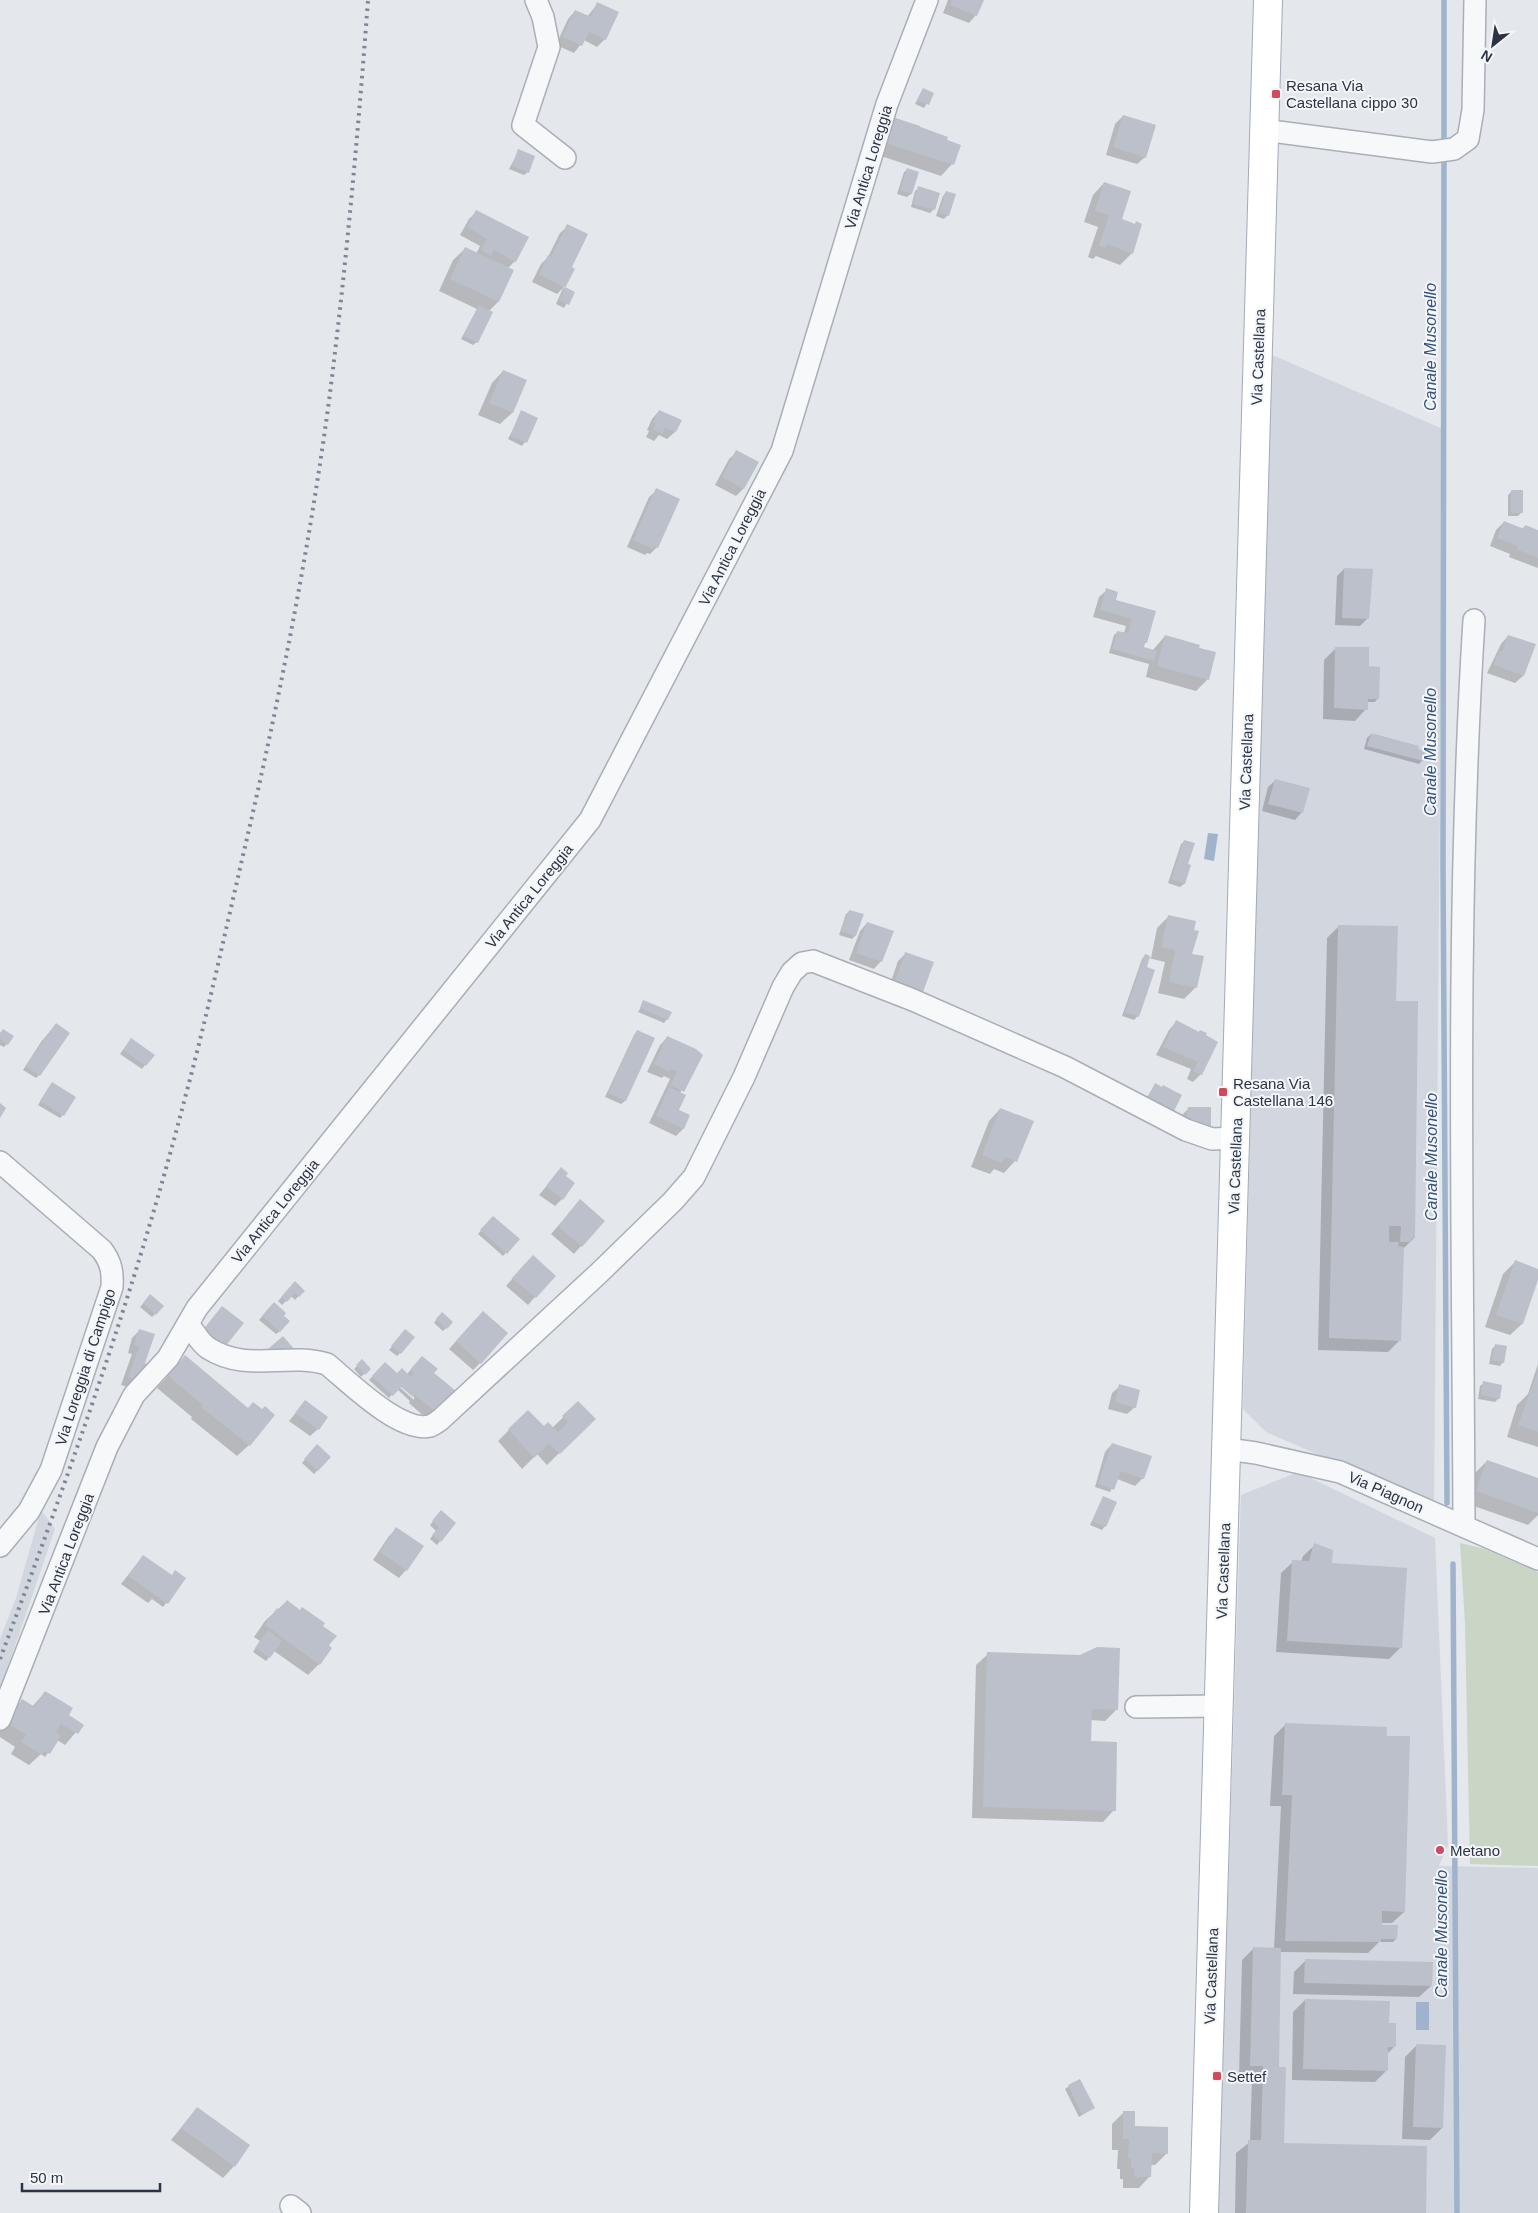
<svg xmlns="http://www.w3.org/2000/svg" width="1538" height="2213" viewBox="0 0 1538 2213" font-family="Arial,sans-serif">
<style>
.built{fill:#d2d6de}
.green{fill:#c9d6c5}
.water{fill:#9fb4cc}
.shadow{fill:#0003;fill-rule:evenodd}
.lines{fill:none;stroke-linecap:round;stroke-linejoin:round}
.stream{stroke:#9fb4cc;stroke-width:5.5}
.building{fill:#bbc0ca}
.minor-casing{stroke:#a9aeb7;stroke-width:24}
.major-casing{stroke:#a3abb8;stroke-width:30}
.minor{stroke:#f7f8fa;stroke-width:21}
.major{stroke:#fff;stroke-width:28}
.rail{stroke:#7d8696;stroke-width:4;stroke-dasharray:2.5 5;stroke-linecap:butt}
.poi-dot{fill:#d1495b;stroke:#f4f6f9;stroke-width:2}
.labels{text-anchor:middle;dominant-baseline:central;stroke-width:4;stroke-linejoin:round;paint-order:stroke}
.poi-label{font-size:15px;fill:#2b3445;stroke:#f4f6f9;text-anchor:start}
.street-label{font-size:15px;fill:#2b3445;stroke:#f4f6f9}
.water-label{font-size:16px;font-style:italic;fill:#34527a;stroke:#f4f6f9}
</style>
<rect width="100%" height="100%" fill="#e4e7ec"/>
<!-- built -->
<path class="built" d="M1270,354L1443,429L1434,1505L1266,1432L1243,1409Z
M1298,1472L1435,1538L1448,1845L1439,1866L1538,1868V2213H1218L1241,1495Z
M41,1510L55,1529L0,1690V1639L16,1598Z"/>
<!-- green -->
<path class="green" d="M1460,1543L1485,1549L1538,1572V1866L1470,1864L1465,1624Z"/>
<!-- water -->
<path class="water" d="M1208,833L1218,834L1214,861L1204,859Z
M1416,2002H1429V2030H1416Z"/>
<!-- shadow -->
<path class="shadow" d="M948,0H983L976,15L969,23L943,13Z
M598,3L605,39L597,47L584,40L574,53L556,45L568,19L575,11L587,17Z
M923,89L933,94L924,108L915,104Z
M1123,116L1145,157L1137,164L1106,155L1115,124Z
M894,118L920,126L919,128L952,164L941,176L875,154Z
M519,151L528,172L524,175L509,169Z
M908,169L918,173L911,194L907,197L897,194L904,172Z
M1104,183L1120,220L1135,225L1141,224L1131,254L1120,265L1096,256L1093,259L1088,257L1098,227L1084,222L1093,195Z
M919,188L934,209L930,213L911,207L915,191Z
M946,192L948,215L944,219L936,216L943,196Z
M476,212L515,261L508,268L498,302L489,311L477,342L473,345L461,339L477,309L439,291L453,260L465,249L476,254L480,246L460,235L469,219Z
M568,226L570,268L563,288L573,293L564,308L556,304L563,288L557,294L532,282L541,264L548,257L560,233Z
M503,371L526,381L512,413L500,424L478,415L492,383Z
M659,411L675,432L667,439L659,435L654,441L646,437L649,431L647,430L652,419Z
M522,412L525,442L522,446L508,439Z
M737,452L743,489L736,496L715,485L729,459Z
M657,490V547L650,554L647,553L645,555L627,547L649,497Z
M1511,492L1521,513L1518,516H1508V495Z
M1504,522L1522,529L1525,526L1538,531V568L1509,557L1510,554L1490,546L1496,530Z
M1344,569L1368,618L1360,626L1335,625L1337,576Z
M1107,590L1114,601L1155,612L1146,642L1142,648L1152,651L1165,636L1214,653L1207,680L1196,691L1146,677L1149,664L1109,653L1114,635L1118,632L1124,633L1126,626L1093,617L1099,597Z
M1508,636L1523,676L1515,683L1487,673L1501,644Z
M1336,648L1367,668L1378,698L1375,702H1367L1366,709L1355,721L1323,719L1324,660Z
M1371,734L1417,750L1422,761L1419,764L1364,749L1367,738Z
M1276,780L1302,812L1295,820L1262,811L1268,787Z
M1185,841L1187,865L1190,866L1184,884L1180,887L1168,883L1181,844Z
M850,911L855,936L852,939L839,935L846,914Z
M1169,916L1191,955L1196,987L1184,999L1158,993L1165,962L1148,958L1138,1016L1134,1020L1122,1016L1142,959L1145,955L1151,958L1157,928Z
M867,923L881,961L874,969L849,960L860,931Z
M1339,926L1395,1002L1414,1238L1403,1249L1400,1340L1388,1352L1318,1350L1327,938Z
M905,954L922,992L915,999L888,990L898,961Z
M644,1002L667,1019L664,1023L638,1012Z
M1176,1022L1198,1033L1200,1031L1201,1074L1193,1082L1187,1079L1191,1069L1156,1055L1169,1030Z
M56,1024L39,1075L36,1078L23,1070L41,1042Z
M637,1031L653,1039L625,1101L621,1104L605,1097L634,1035Z
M0,1034L7,1044L4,1047L0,1045Z
M668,1037L695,1050L680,1094L677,1111L689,1116L683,1129L676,1136L649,1123L670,1079L664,1076L662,1078L647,1072L660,1045Z
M128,1043L145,1065L142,1069L120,1054Z
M1155,1085L1162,1088L1170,1116L1145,1100Z
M49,1087L63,1115L60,1118L38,1105Z
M1189,1108L1186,1137L1181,1116Z
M1000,1109L1015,1161L1004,1173L994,1169L990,1174L971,1167L989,1121Z
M561,1169L562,1199L555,1206L539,1195Z
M573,1209L603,1221L574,1254L551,1234Z
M493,1217L518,1239L503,1256L478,1234Z
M1515,1262L1538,1270V1276L1522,1324L1510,1335L1485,1327L1503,1274Z
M525,1264L535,1297L528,1305L506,1286Z
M295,1283L303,1291L295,1300L291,1296L282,1305L278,1301Z
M147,1299L155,1314L152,1317L140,1307Z
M270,1307L282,1316L280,1331L276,1334L259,1320Z
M438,1317L446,1328L443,1331L434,1323Z
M475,1320L480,1363L473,1370L449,1349Z
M140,1330L154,1335L134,1389L121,1385L132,1354L128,1353L132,1338Z
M406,1331L400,1353L397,1356L389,1350Z
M1496,1345L1503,1362L1500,1366L1489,1364L1492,1349Z
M185,1357L249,1445L237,1456L191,1419L192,1417L157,1388Z
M362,1361L369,1369L361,1377L354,1369Z
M419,1361L454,1391L428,1420L409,1403L410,1401L397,1389L389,1398L369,1380L385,1363L397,1374H407ZM398,1382L414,1396V1400L396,1384Z
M1538,1364V1447L1507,1437L1517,1405L1528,1394Z
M1484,1383L1499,1398L1495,1402L1478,1399L1480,1386Z
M1120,1386L1135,1407L1127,1414L1108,1409L1112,1393Z
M305,1402L318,1429L310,1436L289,1421Z
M578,1403L594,1419L547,1465L537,1454L522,1469L498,1441L509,1430L552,1428Z
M1112,1444L1143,1478L1135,1486L1117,1479L1110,1492L1095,1487L1105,1452Z
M317,1446L330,1457L314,1474L302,1463Z
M1487,1461L1538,1480V1515L1528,1525L1465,1503L1475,1473Z
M1103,1498L1105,1526L1102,1530L1090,1525Z
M441,1512L440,1541L437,1545L430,1539L436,1531L430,1525Z
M396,1529L406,1570L399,1578L373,1560L389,1536Z
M1315,1545L1401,1647L1389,1659L1276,1652L1281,1573L1293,1562H1301L1303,1556Z
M143,1556L171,1576L185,1579L163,1607L152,1599L148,1603L121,1584Z
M287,1601L321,1626L328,1645L319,1664L308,1675L274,1651L266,1661L253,1652L260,1641L254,1637L265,1621Z
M988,1654L1117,1709L1105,1721L1090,1720V1742L1114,1810L1103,1822L972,1818L976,1665Z
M45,1692L67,1716L82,1725L65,1745L57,1740L45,1757L41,1754L29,1765L11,1754L15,1747L0,1737V1730L11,1712L22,1701L32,1707Z
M1286,1724L1404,1912L1392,1923H1381L1380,1928L1396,1939L1393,1942H1379L1368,1953L1280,1952L1277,2068L1283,2144L1425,2213H1235L1236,2153L1250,2142L1252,2078L1239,2077L1242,1960L1254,1948L1274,1949L1281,1806H1270L1274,1736Z
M1306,1960L1431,1986L1419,1997L1293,1994L1294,1972Z
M1305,2000L1388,2024L1394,2047L1387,2054L1386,2071L1375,2082L1292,2080L1293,2012Z
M1417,2045L1442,2128L1430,2140L1402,2139L1405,2057Z
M1079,2080L1093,2108L1079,2117L1065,2089Z
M197,2108L234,2166L223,2178L171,2140Z
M1124,2112L1134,2127L1167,2153L1155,2165H1150V2176L1139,2188H1123V2179H1120V2169H1117L1118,2150H1112V2124Z"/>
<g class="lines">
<!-- stream -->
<path class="stream" d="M1444,146V0
M1444,156L1443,867L1447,1503
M1453,1564L1457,2213"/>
</g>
<!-- building -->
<path class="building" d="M952,0H984L977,16L950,5Z
M597,2L619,12L606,40L589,32L582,46L562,37L575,10L591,17Z
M923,88L934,93L929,105L917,100Z
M1123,115L1156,125L1146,158L1113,147Z
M893,117L948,137L947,140L961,145L954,165L885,143Z
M518,149L535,156L529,173L512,166Z
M907,168L919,172L912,194L900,190Z
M1104,182L1131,191L1122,219L1135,224L1136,221L1142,224L1133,254L1107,244L1105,248L1099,246L1109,215L1095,211Z
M918,186L940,193L935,210L913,204Z
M946,191L956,194L949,216L939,213Z
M476,210L529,237L516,262L494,250L491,256L481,250L487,239L467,227Z
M567,224L588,234L572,267L575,269L565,288L539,274L548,255L551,257Z
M465,247L514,270L499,302L450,279Z
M565,287L575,292L569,305L559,300Z
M479,305L493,312L478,343L463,336Z
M503,370L527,380L513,413L489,403Z
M521,410L538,418L527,443L510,436Z
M659,410L682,420L676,432L665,428L663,434L653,429L656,423L653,422Z
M736,450L759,462L744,489L722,477Z
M656,488L680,499L658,548L654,546L653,549L633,540Z
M1511,490H1523V513H1511Z
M1504,521L1524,529L1525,525L1538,530V558L1516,549L1517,546L1497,538Z
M1344,568L1373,569L1369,619L1342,618Z
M1106,588L1118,592L1116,600L1156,611L1147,643L1145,642L1144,647L1157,651L1154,661L1112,649L1117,631L1128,633L1132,619L1100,610Z
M1165,635L1200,645L1199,648L1216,652L1209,680L1157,666Z
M1508,635L1536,644L1524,676L1494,665L1499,650L1502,652Z
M1335,647H1369V666L1380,667L1379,699H1368V710L1334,708Z
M1371,733L1419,746L1418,749L1426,751L1423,761L1367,746Z
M1275,779L1310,788L1303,813L1268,804Z
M1184,840L1195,843L1188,864L1191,865L1185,884L1171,879Z
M849,910L864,914L856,936L841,931Z
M1168,915L1196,921L1194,930L1199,931L1192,954L1204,956L1197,988L1169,982L1175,950L1161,947Z
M867,922L894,931L882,962L856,953Z
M1338,925L1398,926L1396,1001H1418L1415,1238H1412L1411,1242H1400L1401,1226H1389V1242H1399L1398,1246L1404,1247L1401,1341L1329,1338Z
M905,952L934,962L923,992L895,982Z
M1145,954L1150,956L1147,967L1155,970L1139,1017L1125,1012Z
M643,1000L672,1012L668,1020L640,1008Z
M1176,1020L1199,1032L1200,1030L1207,1033L1206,1035L1218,1042L1202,1075L1193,1071L1198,1062L1163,1047Z
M56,1023L70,1033L40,1076L26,1066Z
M3,1029L14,1036L8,1045L0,1039V1033Z
M637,1030L655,1038L626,1101L608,1093Z
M667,1036L696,1049L703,1055L684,1092L670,1085L677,1071L671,1069L670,1072L654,1064Z
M131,1038L155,1055L146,1066L123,1050Z
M52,1082L76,1097L64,1116L40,1101Z
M1155,1083L1162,1087L1163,1085L1182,1095L1171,1117L1152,1107L1155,1101L1148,1097Z
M669,1087L686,1095L679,1110L690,1115L684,1129L656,1116Z
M0,1103L6,1108L0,1118Z
M1188,1107H1211V1130L1184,1126Z
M1000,1108L1034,1121L1017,1162L1005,1157L1002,1163L982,1155Z
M561,1167L568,1173L566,1176L575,1183L563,1200L546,1186Z
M580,1199L605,1221L582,1247L558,1226Z
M493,1216L520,1239L507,1254L480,1230Z
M533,1255L556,1276L536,1298L512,1278Z
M1515,1260L1538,1269V1280L1523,1324L1496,1315Z
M295,1281L305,1291L299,1297L295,1293L287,1302L281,1297Z
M150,1294L164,1306L156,1315L143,1303Z
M274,1302L286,1313L284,1316L290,1321L280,1332L262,1316Z
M222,1306L244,1323L224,1348L202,1331Z
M483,1311L508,1333L481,1364L456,1341Z
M442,1312L453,1322L447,1329L436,1319Z
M139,1329L155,1334L145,1363L149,1365L143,1382L128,1377L139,1347L134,1345Z
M405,1329L415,1337L401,1354L391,1346Z
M283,1336L295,1350L277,1359L268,1349Z
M1495,1344L1507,1346L1504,1363L1492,1360Z
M185,1355L248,1408L253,1402L262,1409L265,1406L275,1415L250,1446L201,1407L203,1405L168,1376Z
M422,1356L438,1369L434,1373L456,1391L437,1413L415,1395L413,1397L401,1387L393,1396L372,1376L385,1362L397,1373L402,1368L411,1377L414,1373L410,1370Z
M362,1359L371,1369L365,1375L356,1365Z
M1538,1370V1432L1518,1425Z
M1483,1381L1502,1385L1500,1399L1481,1395Z
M1119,1384L1140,1390L1136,1408L1115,1402Z
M305,1400L328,1417L319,1430L295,1413Z
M578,1401L596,1419L560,1454L549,1443L534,1458L508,1429L528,1410L544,1426L548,1422L558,1432L568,1422L562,1416Z
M1112,1443L1152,1456L1144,1479L1121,1471L1114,1490L1098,1484Z
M317,1444L331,1457L318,1471L304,1459Z
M1487,1460L1538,1478V1513L1476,1491Z
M1103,1496L1117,1502L1106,1527L1092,1521Z
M441,1510L456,1523L441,1542L432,1535L439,1527L432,1521Z
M396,1527L424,1546L407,1571L380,1552Z
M1314,1543L1333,1550L1332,1563L1407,1568L1402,1648L1287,1641L1292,1560L1309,1561Z
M143,1555L172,1575L175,1570L186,1578L168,1604L128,1576Z
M287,1600L300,1610L302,1607L325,1623L323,1626L337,1636L329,1645L332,1648L320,1665L265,1625L277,1608L279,1610Z
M268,1630L282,1641L270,1658L255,1648Z
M1097,1647L1120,1648L1118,1710L1092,1709L1091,1741L1117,1742L1116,1811L983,1807L987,1652L1080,1655Z
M45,1691L73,1708L69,1715L84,1725L78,1734L61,1724L56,1732L61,1736L50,1754L44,1751L42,1755L21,1742L26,1735L7,1723L22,1699L35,1707Z
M1285,1723L1387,1727V1736H1410L1405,1912L1382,1911V1925H1398L1397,1939H1381V1942L1285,1941L1292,1795H1282Z
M1253,1947L1281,1948L1279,2067H1286L1284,2143L1427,2146L1426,2213H1246L1248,2140H1261L1263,2066H1250Z
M1305,1959L1433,1962L1432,1986L1304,1983Z
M1305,1999L1390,2001L1389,2023H1396V2047H1388V2071L1303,2069Z
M1416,2044L1446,2045L1443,2128L1413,2127Z
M1080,2079L1095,2108L1082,2115L1068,2085Z
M197,2107L250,2145L235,2167L181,2128Z
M1123,2111H1135V2126L1168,2127V2154L1152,2153L1151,2177H1134V2168H1131V2158H1128L1129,2139H1123Z"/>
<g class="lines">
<!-- minor casing -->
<g class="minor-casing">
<path id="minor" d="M536,0L543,17L549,47L523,125L565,158
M1264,130L1432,152L1454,149L1468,139L1473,110L1475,0
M0,1162L102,1250C111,1262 113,1272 112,1287L51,1470L29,1511L0,1546
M188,1324C194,1331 200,1343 208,1348C247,1373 286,1352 327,1364C349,1382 400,1433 430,1426C433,1425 437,1422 440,1420L598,1274L673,1201L694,1177L744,1077L783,987L792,972L802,963L813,961L913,1000L1065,1067L1186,1130L1212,1139L1236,1138
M1227,1449L1256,1453L1340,1472L1538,1559
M1464,1526C1463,1224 1455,922 1474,620
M1136,1707L1219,1706
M0,1719L107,1447L134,1395L168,1358L197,1308L590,820L782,451L887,104L927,0
M291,2206L300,2213"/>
</g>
<!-- major casing -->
<g class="major-casing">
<path id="major" d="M1204,2213L1268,0"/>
</g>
<!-- minor -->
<use href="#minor" class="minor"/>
<!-- major -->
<use href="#major" class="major"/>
<!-- rail -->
<path class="rail" d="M0,1659C69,1475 136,1288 185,1098C206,1020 223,942 241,864C277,711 308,557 329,401C346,268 358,134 368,0"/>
</g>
<!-- markers -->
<g class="poi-dot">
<rect x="1271" y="89" width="10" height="10" rx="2.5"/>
<rect x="1218" y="1087" width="10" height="10" rx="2.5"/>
<circle cx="1440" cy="1850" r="5"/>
<rect x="1212" y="2071" width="10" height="10" rx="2.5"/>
</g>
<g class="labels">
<!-- poi labels -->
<g class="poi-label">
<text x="1286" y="85">Resana Via<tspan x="1286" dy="17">Castellana cippo 30</tspan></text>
<text x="1233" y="1083">Resana Via<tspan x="1233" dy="17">Castellana 146</tspan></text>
<text x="1450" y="1850">Metano</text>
<text x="1227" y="2076">Settef</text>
</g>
<!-- street labels -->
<g class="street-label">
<text transform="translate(868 167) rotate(-73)">Via Antica Loreggia</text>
<text transform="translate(1258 357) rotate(-88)">Via Castellana</text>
<text transform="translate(732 547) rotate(-63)">Via Antica Loreggia</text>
<text transform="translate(1246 762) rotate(-88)">Via Castellana</text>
<text transform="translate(529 896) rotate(-51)">Via Antica Loreggia</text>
<text transform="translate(1235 1166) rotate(-88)">Via Castellana</text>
<text transform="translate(275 1211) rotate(-51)">Via Antica Loreggia</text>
<text transform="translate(85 1367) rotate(-72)">Via Loreggia di Campigo</text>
<text transform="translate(1386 1492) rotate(24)">Via Piagnon</text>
<text transform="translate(66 1554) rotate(-69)">Via Antica Loreggia</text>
<text transform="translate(1223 1571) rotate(-88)">Via Castellana</text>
<text transform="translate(1211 1976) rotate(-88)">Via Castellana</text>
</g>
<!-- water labels -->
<g class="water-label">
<text transform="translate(1430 347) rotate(-90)">Canale Musonello</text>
<text transform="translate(1430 752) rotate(-90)">Canale Musonello</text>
<text transform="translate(1431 1157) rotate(-90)">Canale Musonello</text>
<text transform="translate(1441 1934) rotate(-90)">Canale Musonello</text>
</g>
</g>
<!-- north arrow -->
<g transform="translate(1493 45) rotate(210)" stroke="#f4f6f9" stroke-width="4" paint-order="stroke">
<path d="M0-4L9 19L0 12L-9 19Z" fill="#2b3445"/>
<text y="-8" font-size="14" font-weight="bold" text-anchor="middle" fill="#2b3445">N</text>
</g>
<!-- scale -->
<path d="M22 2183v8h138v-8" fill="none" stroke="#2b3445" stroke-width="2.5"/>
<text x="30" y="2183" font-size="15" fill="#2b3445" stroke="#f4f6f9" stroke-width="4" paint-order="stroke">50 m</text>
</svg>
